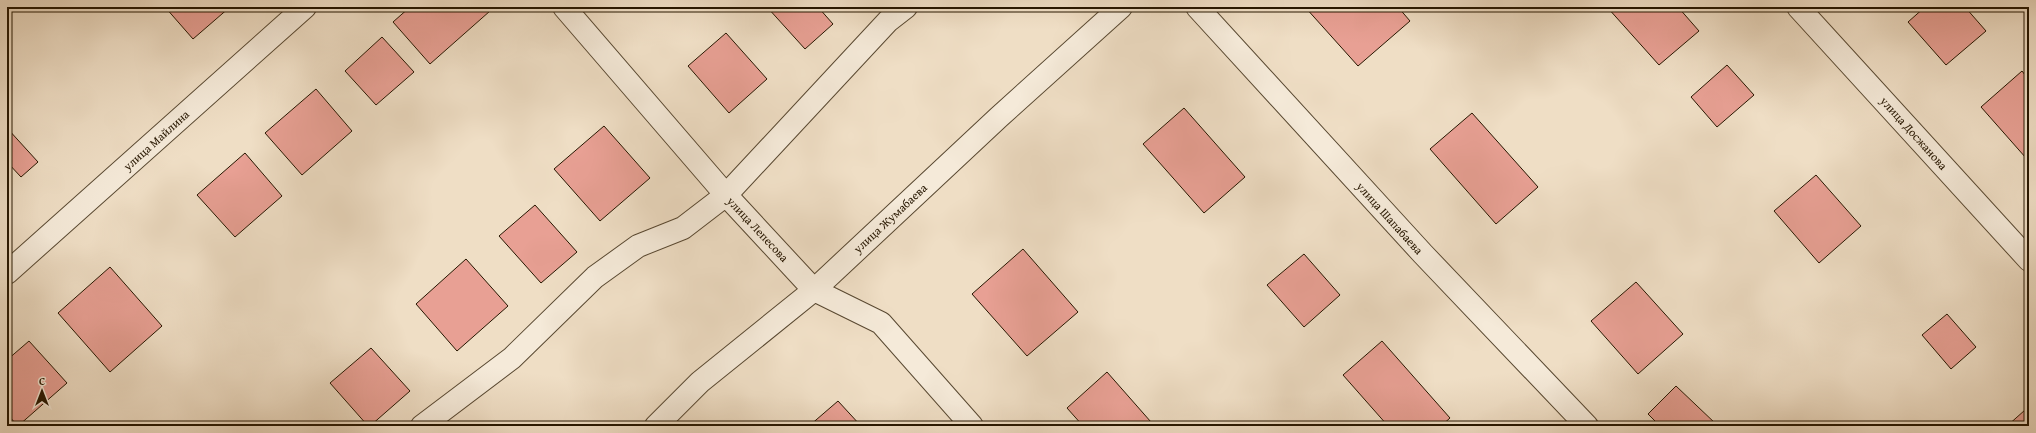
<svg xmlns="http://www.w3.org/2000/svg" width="2036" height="433" viewBox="0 0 2036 433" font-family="'Gentium Book Plus',serif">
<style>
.building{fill:#e8a094;stroke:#261600}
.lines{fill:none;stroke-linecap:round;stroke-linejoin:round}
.minor-casing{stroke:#584831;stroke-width:24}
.minor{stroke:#f5ead9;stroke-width:22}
.labels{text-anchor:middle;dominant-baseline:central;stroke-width:3.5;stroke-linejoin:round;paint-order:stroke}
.street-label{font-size:12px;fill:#261600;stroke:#f5ead9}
</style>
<rect width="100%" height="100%" fill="#efdec5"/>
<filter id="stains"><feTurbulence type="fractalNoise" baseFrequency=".005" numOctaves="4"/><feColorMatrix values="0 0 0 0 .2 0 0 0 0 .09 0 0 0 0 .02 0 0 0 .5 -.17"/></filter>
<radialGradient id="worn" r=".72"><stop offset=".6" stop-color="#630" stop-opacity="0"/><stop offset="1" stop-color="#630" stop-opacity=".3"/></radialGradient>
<!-- building -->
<path class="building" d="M165,7H230L193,39Z
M410,7H487L490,11L430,64L393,22Z
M767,7H818L833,24L805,49Z
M1305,7H1398L1410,21L1358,66Z
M1607,7H1678L1699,31L1659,65Z
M1925,7H1965L1986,31L1946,65L1908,22Z
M726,33L767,79L729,113L688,66Z
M382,37L414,72L376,105L345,71Z
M1727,65L1754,95L1717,127L1691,97Z
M2022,71L2029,80V155L2026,158L1981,107Z
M316,89L352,131L302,175L265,133Z
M1184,108L1245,177L1204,213L1143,144Z
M1472,113L1538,187L1496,224L1430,149Z
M604,126L650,178L600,221L554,169Z
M7,128L38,162L21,177L7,162Z
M245,153L282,196L235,237L197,195Z
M1816,175L1861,226L1819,263L1774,211Z
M535,205L577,252L541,283L499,236Z
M1023,249L1078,312L1027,356L972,294Z
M1304,254L1340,295L1304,327L1267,285Z
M466,259L508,306L457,351L416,304Z
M110,267L162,326L110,372L58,313Z
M1636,282L1683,334L1638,374L1591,321Z
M1947,314L1976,347L1951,369L1922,335Z
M29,341L67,383L18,426L7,414V360Z
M1382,341L1450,418L1441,426H1388L1343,375Z
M371,348L410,391L370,426H368L330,383Z
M1107,372L1151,422L1146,426H1083L1067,408Z
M1676,386L1716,424L1714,426H1660L1648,414Z
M838,401L861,426H809Z
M2025,410L2029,415V426H2007Z"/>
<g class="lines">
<!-- minor casing -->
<g class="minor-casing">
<path id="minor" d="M564,7L726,195L814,290L881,323L972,426
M1197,7L1423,254L1587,426
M1798,7L2029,260
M7,273L305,7
M422,426L512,358L595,277L638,246L683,228L726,195L888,21L906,7
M656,426L700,382L814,290L999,117L1121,7"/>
</g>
<!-- minor -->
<use href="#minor" class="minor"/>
</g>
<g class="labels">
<!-- street labels -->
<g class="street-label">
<text transform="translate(1914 133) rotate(48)">улица Досжанова</text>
<text transform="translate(156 140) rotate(-42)">улица Майлина</text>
<text transform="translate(890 218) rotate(-43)">улица Жумабаева</text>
<text transform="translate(1390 218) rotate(48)">улица Шапабаева</text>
<text transform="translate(758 229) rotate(47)">улица Лепесова</text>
</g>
</g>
<!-- margin -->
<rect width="2036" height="433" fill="none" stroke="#efdec5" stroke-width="24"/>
<rect x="8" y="8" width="2020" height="417" fill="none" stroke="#261600" stroke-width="2"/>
<rect x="12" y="12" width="2012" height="409" fill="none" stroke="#261600"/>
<!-- north arrow -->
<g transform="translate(42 391)" stroke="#f5ead9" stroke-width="3" paint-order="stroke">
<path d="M0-3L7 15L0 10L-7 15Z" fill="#261600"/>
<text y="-6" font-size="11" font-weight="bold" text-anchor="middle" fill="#261600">С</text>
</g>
<rect width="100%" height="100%" filter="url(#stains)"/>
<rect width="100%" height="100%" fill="url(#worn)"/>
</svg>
